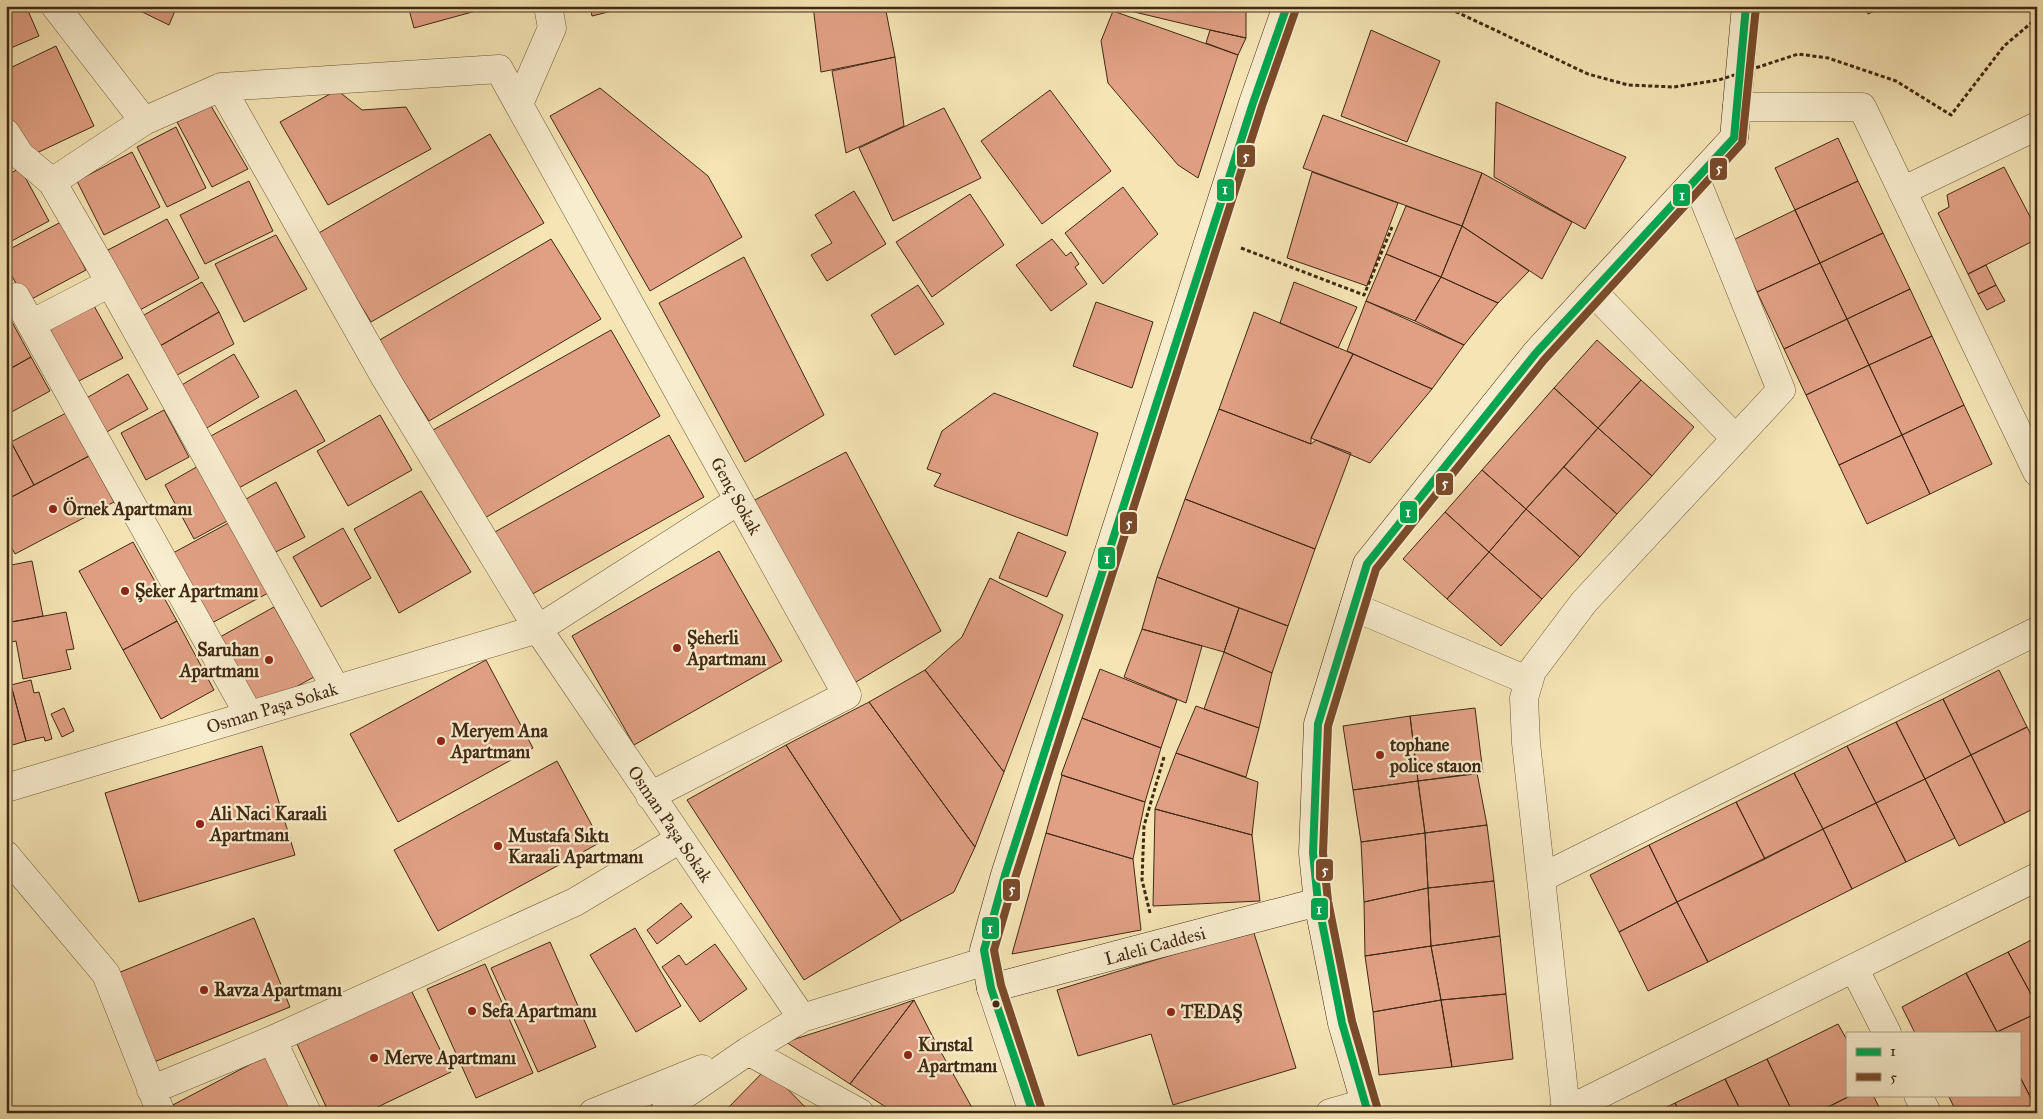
<svg xmlns="http://www.w3.org/2000/svg" width="2043" height="1119" viewBox="0 0 2043 1119" font-family="'IM FELL Great Primer',serif">
<style>
.building{fill:#e1a084;stroke:#402913}
.lines{fill:none;stroke-linecap:round;stroke-linejoin:round}
.street-casing{stroke:#6d583b;stroke-width:29}
.secondary-casing{stroke:#402913;stroke-width:29}
.path{stroke:#402913;stroke-width:3;stroke-dasharray:4 2.5;stroke-linecap:butt}
.street{stroke:#f8edce;stroke-width:28}
.secondary{stroke:#f8edce;stroke-width:28}
.path-bridge{stroke:#402913;stroke-width:3;stroke-dasharray:4 2.5;stroke-linecap:butt}
.bus-1-casing{stroke:#f8edce;stroke-width:11}
.bus-2-casing{stroke:#f8edce;stroke-width:11}
.bus-1{stroke:#00a651;stroke-width:8}
.bus-2{stroke:#7a4b2a;stroke-width:8}
.poi-dot{fill:#8f2418;stroke:#f8edce;stroke-width:2}
.bus-dot{fill:#402913;stroke:#f8edce;stroke-width:2}
.labels{text-anchor:middle;dominant-baseline:central;stroke-width:4.5;stroke-linejoin:round;paint-order:stroke}
.street-label{font-size:18px;fill:#402913;stroke:#f8edce}
.poi-label{font-size:18px;font-weight:bold;fill:#402913;stroke:#f8edce;text-anchor:start}
.line-badge{stroke:#f8edce;stroke-width:2}
.badge-label{font-size:14px;text-anchor:middle;font-weight:bold;fill:#fff}
</style>
<rect width="100%" height="100%" fill="#f5e4b4"/>
<filter id="stains"><feTurbulence type="fractalNoise" baseFrequency=".004" numOctaves="4"/><feColorMatrix values="0 0 0 0 .2 0 0 0 0 .09 0 0 0 0 .02 0 0 0 .5 -.17"/></filter>
<radialGradient id="worn" r=".72"><stop offset=".6" stop-color="#630" stop-opacity="0"/><stop offset="1" stop-color="#630" stop-opacity=".3"/></radialGradient>
<!-- building -->
<path class="building" d="M6,6H26L39,36L6,50Z
M130,6H177L169,25Z
M408,6H494L414,28Z
M590,6H632L592,16Z
M813,6H885L895,57L821,72Z
M1109,6H1246V38L1210,30Z
M1864,6H1886L1868,14Z
M1113,11L1238,55L1198,178L1178,165L1108,83L1101,41Z
M1210,30L1246,38L1238,55L1206,43Z
M1371,30L1440,61L1407,142L1341,116Z
M56,46L94,126L26,158L6,117V70Z
M895,57L904,126L846,153L832,71Z
M600,88L708,176L742,237L650,291L550,116Z
M337,90L362,110L406,107L431,149L328,205L280,122Z
M1050,90L1111,171L1042,224L981,141Z
M1496,102L1626,157L1585,229L1494,177Z
M211,106L248,169L212,187L177,122Z
M944,108L981,178L893,221L859,148Z
M1323,115L1482,173L1462,226L1303,168Z
M176,127L206,188L167,207L137,147Z
M490,134L544,223L371,322L317,234Z
M1838,138L1858,181L1795,210L1775,168Z
M132,152L160,207L104,235L77,181Z
M2004,167L2037,230V239L1968,274L1938,213L1949,207L1947,195Z
M20,168L49,221L6,244V176Z
M1312,172L1398,203L1367,286L1287,258Z
M1482,173L1572,222L1542,279L1462,226Z
M249,181L273,231L205,264L180,215Z
M1858,181L1883,233L1820,263L1795,210Z
M1123,187L1158,234L1103,284L1065,233Z
M854,191L886,244L827,281L811,255L832,243L815,215Z
M970,194L1004,245L932,297L896,242Z
M1406,206L1462,226L1441,277L1386,254Z
M1795,210L1820,263L1757,292L1733,240Z
M167,219L199,278L138,311L106,251Z
M61,222L86,270L26,302L6,265V251Z
M1462,226L1529,271L1498,303L1441,277Z
M1883,233L1910,289L1847,319L1820,263Z
M276,235L307,289L244,322L215,264Z
M551,239L601,319L429,421L378,341Z
M1052,239L1066,256L1071,252L1079,264L1075,267L1087,284L1051,311L1016,265Z
M1386,254L1441,277L1415,321L1366,301Z
M744,257L824,415L745,462L659,303Z
M1820,263L1847,319L1784,349L1757,292Z
M1986,265L1996,285L1978,294L1968,274Z
M1441,277L1498,303L1464,345L1415,321Z
M202,282L219,312L153,350L137,319Z
M1294,282L1357,307L1338,348L1280,323Z
M918,285L944,324L895,355L871,315Z
M1996,285L2005,301L1987,310L1978,294Z
M1910,289L1932,336L1869,365L1847,319Z
M1366,301L1464,345L1432,389L1347,351Z
M1096,302L1153,322L1132,388L1073,366Z
M93,304L123,358L77,382L48,329Z
M219,312L234,344L168,380L153,350Z
M1254,312L1353,354L1311,438V444L1219,409Z
M1847,319L1869,365L1806,395L1784,349Z
M11,320L31,357L6,371V322Z
M611,330L660,416L483,519L433,430Z
M1932,336L1964,405L1902,435L1869,365Z
M1597,340L1641,380L1598,428L1554,388Z
M234,354L259,397L205,429L180,386Z
M1353,354L1432,389L1370,463L1311,438Z
M31,357L50,391L6,415V371Z
M1869,365L1902,435L1839,465L1806,395Z
M128,374L148,409L103,434L83,400Z
M1641,380L1694,427L1652,476L1598,428Z
M1554,388L1598,428L1526,509L1482,470Z
M296,390L325,441L235,490L207,438Z
M994,393L1098,433L1067,536L934,486L941,474L927,469L942,431Z
M1964,405L1992,464L1930,494L1902,435Z
M1219,409L1311,444L1316,440L1351,453L1315,549L1185,499Z
M164,410L189,457L146,480L121,433Z
M66,413L89,456L34,485L11,442Z
M380,415L412,470L348,506L317,451Z
M1598,428L1652,476L1617,514L1564,467Z
M669,435L704,497L529,596L493,533Z
M1902,435L1930,494L1867,524L1839,465Z
M11,442L34,485L6,500V445Z
M846,452L941,631L851,685L753,501Z
M89,456L114,502L15,554L6,537V500Z
M200,465L229,520L194,539L165,485Z
M1564,467L1617,514L1580,557L1526,509Z
M1482,470L1526,509L1489,552L1445,512Z
M276,482L305,537L268,556L239,503Z
M421,491L471,572L399,613L354,529Z
M1185,499L1315,549L1288,626L1157,577Z
M1526,509L1580,557L1542,599L1489,552Z
M1445,512L1489,552L1447,599L1403,559Z
M232,521L270,592L210,624L173,553Z
M343,528L371,578L321,607L293,557Z
M1018,532L1066,552L1047,597L999,578Z
M133,542L177,621L123,650L79,571Z
M719,551L782,661L634,745L572,636Z
M1489,552L1542,599L1501,646L1447,599Z
M32,561L43,616L6,623V566Z
M1157,577L1239,608L1224,652L1142,629Z
M990,578L1063,615L1004,772L925,670L962,637Z
M274,607L314,677L259,707L220,637Z
M1239,608L1288,626L1272,673L1224,652Z
M66,612L74,649L66,650L71,669L23,679L16,641L6,643V623Z
M177,621L214,690L161,719L123,650Z
M1142,629L1202,646L1186,703L1124,677Z
M1224,652L1272,673L1259,728L1204,709Z
M486,660L533,748L398,822L350,734Z
M6,666L11,680L6,682Z
M1100,669L1177,700L1161,748L1082,718Z
M925,670L1004,772L975,847L869,702Z
M1999,670L2027,727L1971,755L1943,699Z
M31,680L34,693L39,692L52,739L45,741L44,737L26,741L11,685Z
M11,685L26,741L6,747V687Z
M1943,699L1971,755L1925,779L1896,722Z
M869,702L975,847L954,892L901,921L786,745Z
M1196,706L1259,728L1246,777L1176,753Z
M64,708L74,731L62,737L51,714Z
M1475,708L1483,773L1418,781L1410,716Z
M1410,716L1418,781L1353,790L1343,726Z
M1082,718L1161,748L1145,802L1061,775Z
M1896,722L1925,779L1876,803L1847,746Z
M2027,727L2037,746V807L2005,823L1971,755Z
M786,745L901,921L804,980L687,800Z
M262,746L295,855L139,902L105,793Z
M1847,746L1876,803L1823,829L1794,773Z
M1176,753L1258,782L1252,835L1155,809Z
M1971,755L2005,823L1959,846L1925,779Z
M557,761L601,842L438,931L394,850Z
M1477,773L1487,825L1425,833L1418,781Z
M1794,773L1823,829L1765,859L1736,802Z
M1062,775L1145,802L1133,859L1046,833Z
M1925,779L1955,838L1906,862L1876,803Z
M1418,781L1425,833L1361,842L1353,790Z
M1736,802L1765,859L1677,902L1649,845Z
M1876,803L1906,862L1852,889L1823,829Z
M1155,809L1252,835L1260,901L1153,906Z
M1487,825L1494,881L1428,888L1425,833Z
M1823,829L1852,889L1708,962L1677,902Z
M1046,833L1133,859L1141,930L1012,954Z
M1425,833L1428,888L1364,902L1361,842Z
M1649,845L1677,902L1619,932L1590,875Z
M1494,881L1500,936L1431,946L1428,888Z
M1428,888L1431,946L1365,956L1364,902Z
M1677,902L1708,962L1648,991L1619,932Z
M681,903L692,917L657,944L647,930Z
M254,918L290,1007L154,1062L118,973Z
M635,928L681,1006L636,1032L590,955Z
M1253,930L1296,1068L1173,1105L1151,1034L1078,1056L1057,990Z
M1500,936L1506,994L1441,1000L1431,946Z
M2037,937V1005L2008,952Z
M550,942L596,1047L538,1072L491,968Z
M715,944L747,989L700,1022L662,967L679,955L686,965Z
M1431,946L1441,1000L1373,1012L1365,956Z
M2008,952L2037,1005V1013L1997,1032L1966,973Z
M485,964L533,1073L476,1098L427,989Z
M1966,973L1997,1032L1915,1033L1902,1007Z
M411,990L451,1072L365,1113H329L297,1044Z
M1506,994L1513,1059L1452,1067L1441,1000Z
M914,1000L937,1045L975,1113H895L850,1084Z
M914,1000L850,1084L786,1042L894,1007Z
M1441,1000L1452,1067L1379,1075L1373,1012Z
M2037,1013V1108H2036L2019,1075V1033L1997,1032Z
M1838,1024L1847,1040V1095H1852L1816,1113H1793L1767,1059Z
M266,1056L296,1113H172L169,1107Z
M1767,1059L1793,1113H1742L1725,1079Z
M767,1068L811,1113H723Z
M2019,1075L2036,1108L2027,1113H1957L1948,1095H2019Z
M1725,1079L1742,1113H1680L1675,1103Z
M1852,1095H1873L1882,1113H1816Z
M1675,1103L1680,1113H1655Z"/>
<g class="lines">
<!-- street casing -->
<g class="street-casing">
<path id="street" d="M55,6L144,121L221,87L386,379L538,629L802,1018
M221,87L499,69L847,695L650,796
M519,104L552,28L548,6
M1737,107H1862L2037,472
M144,121L52,182L99,263L336,689
M6,133L20,155L52,182
M1902,191L2037,126
M1593,292L1735,438
M6,302L16,297L249,715
M31,324L110,283
M1354,607L1529,681
M6,788L538,629L738,501
M6,855L106,974L161,1113
M1541,878L1526,743L1524,698L1532,671L1584,602L1781,390L1696,180
M1854,968L1887,1033
M991,988L1033,1113
M272,1040L575,902L680,839
M748,1051L860,1113
M151,1090L272,1040L307,1113
M1918,1095L1927,1113
M1566,1111L1541,878L2037,631
M593,1113L702,1069
M664,1113L668,1106L748,1051L802,1018L986,961
M1330,1113L1365,1103
M1562,1113L2037,877"/>
</g>
<!-- secondary casing -->
<g class="secondary-casing">
<path id="secondary" d="M1287,6L1253,103L1005,875L984,950L991,988L1318,902
M1368,1113L1342,1023L1318,902L1313,853L1318,724L1367,564L1536,353L1734,138L1746,6"/>
</g>
<!-- path -->
<path class="path" d="M1241,248L1364,295L1392,227
M1150,913L1142,880L1144,826L1164,757"/>
<!-- street -->
<use href="#street" class="street"/>
<!-- secondary -->
<use href="#secondary" class="secondary"/>
<!-- path-bridge -->
<path class="path-bridge" d="M1444,6L1588,74L1628,85L1674,87L1719,80L1798,54L1828,58L1896,81L1951,115L2004,46L2037,18"/>
<!-- bus-1 casing -->
<g class="bus-1-casing">
<path id="bus-1" d="M1033,1113L991,988L984,950L1005,875L1253,103L1287,6
M1368,1113L1342,1023L1318,902L1313,853L1318,724L1367,564L1536,353L1734,138L1746,6"/>
</g>
<!-- bus-2 casing -->
<g class="bus-2-casing">
<path id="bus-2" d="M1042,1110L1001,985L994,950L1015,878L1262,106L1296,9
M1378,1110L1352,1021L1328,901L1323,853L1328,726L1376,569L1544,360L1742,143L1756,7"/>
</g>
<!-- bus-1 -->
<use href="#bus-1" class="bus-1"/>
<!-- bus-2 -->
<use href="#bus-2" class="bus-2"/>
</g>
<!-- markers -->
<g class="poi-dot">
<circle cx="53" cy="509" r="5"/>
<circle cx="125" cy="591" r="5"/>
<circle cx="677" cy="648" r="5"/>
<circle cx="269" cy="660" r="5"/>
<circle cx="441" cy="741" r="5"/>
<circle cx="1380" cy="755" r="5"/>
<circle cx="200" cy="824" r="5"/>
<circle cx="498" cy="846" r="5"/>
<circle cx="204" cy="990" r="5"/>
<circle cx="472" cy="1011" r="5"/>
<circle cx="1171" cy="1012" r="5"/>
<circle cx="908" cy="1055" r="5"/>
<circle cx="374" cy="1058" r="5"/>
</g>
<circle class="bus-dot" cx="996" cy="1004" r="4.5"/>
<g class="labels">
<!-- street labels -->
<g class="street-label">
<text transform="translate(736 496) rotate(61)">Genç Sokak</text>
<text transform="translate(272 708) rotate(-17)">Osman Paşa Sokak</text>
<text transform="translate(670 824) rotate(56)">Osman Paşa Sokak</text>
<text transform="translate(1155 946) rotate(-15)">Laleli Caddesi</text>
</g>
<!-- poi labels -->
<g class="poi-label">
<text x="63" y="509">Örnek Apartmanı</text>
<text x="135" y="591">Şeker Apartmanı</text>
<text x="687" y="638">Şeherli<tspan x="687" dy="21">Apartmanı</tspan></text>
<text x="259" y="650" text-anchor="end">Saruhan<tspan x="259" dy="21">Apartmanı</tspan></text>
<text x="451" y="731">Meryem Ana<tspan x="451" dy="21">Apartmanı</tspan></text>
<text x="1390" y="745">tophane<tspan x="1390" dy="21">police staıon</tspan></text>
<text x="210" y="814">Ali Naci Karaali<tspan x="210" dy="21">Apartmanı</tspan></text>
<text x="508" y="836">Mustafa Sıktı<tspan x="508" dy="21">Karaali Apartmanı</tspan></text>
<text x="214" y="990">Ravza Apartmanı</text>
<text x="482" y="1011">Sefa Apartmanı</text>
<text x="1181" y="1012">TEDAŞ</text>
<text x="918" y="1045">Kırıstal<tspan x="918" dy="21">Apartmanı</tspan></text>
<text x="384" y="1058">Merve Apartmanı</text>
</g>
</g>
<g class="line-badge">
<rect x="1236" y="144" width="20" height="24" rx="5" fill="#7a4b2a"/>
<rect x="1709" y="157" width="19" height="24" rx="5" fill="#7a4b2a"/>
<rect x="1216" y="178" width="19" height="24" rx="5" fill="#00a651"/>
<rect x="1672" y="183" width="19" height="24" rx="5" fill="#00a651"/>
<rect x="1435" y="472" width="19" height="24" rx="5" fill="#7a4b2a"/>
<rect x="1399" y="500" width="19" height="24" rx="5" fill="#00a651"/>
<rect x="1119" y="511" width="19" height="24" rx="5" fill="#7a4b2a"/>
<rect x="1097" y="546" width="19" height="24" rx="5" fill="#00a651"/>
<rect x="1315" y="858" width="19" height="24" rx="5" fill="#7a4b2a"/>
<rect x="1002" y="878" width="19" height="24" rx="5" fill="#7a4b2a"/>
<rect x="1310" y="897" width="19" height="24" rx="5" fill="#00a651"/>
<rect x="981" y="916" width="19" height="24" rx="5" fill="#00a651"/>
</g>
<g class="badge-label">
<text x="1246" y="161">5</text>
<text x="1719" y="173">5</text>
<text x="1225" y="194">1</text>
<text x="1682" y="200">1</text>
<text x="1445" y="488">5</text>
<text x="1408" y="517">1</text>
<text x="1129" y="528">5</text>
<text x="1107" y="563">1</text>
<text x="1325" y="875">5</text>
<text x="1012" y="894">5</text>
<text x="1319" y="914">1</text>
<text x="990" y="933">1</text>
</g>
<!-- margin -->
<rect width="2043" height="1119" fill="none" stroke="#f5e4b4" stroke-width="25"/>
<rect x="8" y="8" width="2028" height="1104" fill="none" stroke="#402913" stroke-width="2.5"/>
<rect x="12" y="12" width="2018" height="1094" fill="none" stroke="#402913"/>
<!-- legend -->
<rect x="1846" y="1032" width="175" height="65" fill="#f8edce" stroke="#ae9f83"/>
<rect x="1856" y="1048" width="25" height="8" fill="#00a651" stroke="#ae9f83"/>
<text x="1890" y="1056" font-size="15" fill="#402913">1</text>
<rect x="1856" y="1073" width="25" height="8" fill="#7a4b2a" stroke="#ae9f83"/>
<text x="1890" y="1082" font-size="15" fill="#402913">5</text>
<rect width="100%" height="100%" filter="url(#stains)"/>
<rect width="100%" height="100%" fill="url(#worn)"/>
</svg>
